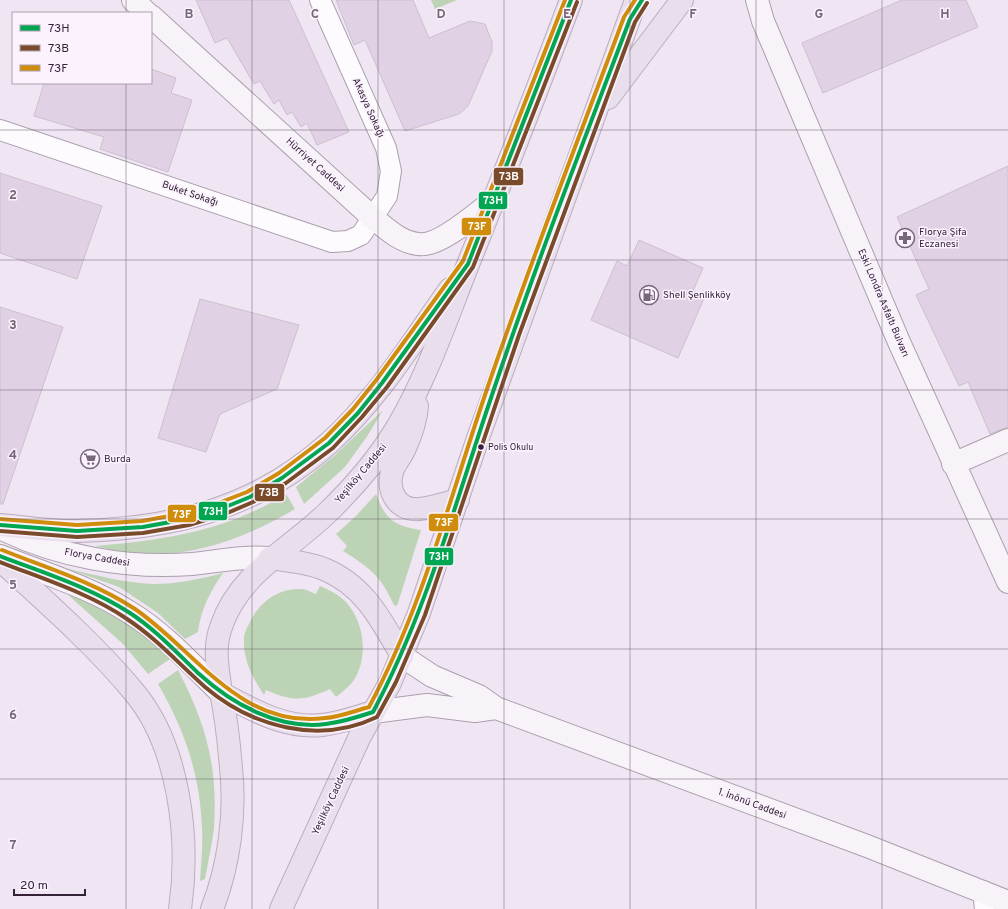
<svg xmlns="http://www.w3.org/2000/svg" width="1008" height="909" viewBox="0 0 1008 909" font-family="Overpass,sans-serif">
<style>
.green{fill:#bcd4b5}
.building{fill:#e1d1e5;stroke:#ccbfcf}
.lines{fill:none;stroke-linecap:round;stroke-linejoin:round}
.street-casing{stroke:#aca0af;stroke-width:22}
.secondary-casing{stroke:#aca0af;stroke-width:24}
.highway-casing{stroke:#bcadbf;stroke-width:24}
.street{stroke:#fdfbfd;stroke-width:20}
.secondary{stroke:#f7f3f8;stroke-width:22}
.highway{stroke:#e9dfec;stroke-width:22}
.bus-1-casing{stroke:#fbf2fd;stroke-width:7}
.bus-2-casing{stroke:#fbf2fd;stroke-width:7}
.bus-3-casing{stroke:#fbf2fd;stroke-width:7}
.bus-1{stroke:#00a651;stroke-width:4}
.bus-2{stroke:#7a4b2a;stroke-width:4}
.bus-3{stroke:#d08c0b;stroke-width:4}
.grid{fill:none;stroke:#766779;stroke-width:1;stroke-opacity:0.55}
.bus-dot{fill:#342238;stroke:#fbf2fd;stroke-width:1.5}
.labels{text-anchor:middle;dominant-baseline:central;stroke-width:3;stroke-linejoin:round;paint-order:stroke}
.bus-label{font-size:9px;fill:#342238;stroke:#fbf2fd;text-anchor:start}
.street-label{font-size:10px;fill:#342238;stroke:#fbf2fd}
.poi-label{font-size:10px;fill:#342238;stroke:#fbf2fd;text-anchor:start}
.grid-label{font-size:13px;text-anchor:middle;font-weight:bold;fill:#766779;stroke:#fbf2fd;stroke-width:3;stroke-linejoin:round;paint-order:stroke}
.line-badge{stroke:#fbf2fd;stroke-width:1.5}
.badge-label{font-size:11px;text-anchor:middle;font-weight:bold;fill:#fff}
</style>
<rect width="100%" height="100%" fill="#f0e6f3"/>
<!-- green -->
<path class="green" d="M431,0H457L435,9Z
M383,410L368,435L345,467L304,504L296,487L335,455Z
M286,494L295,509C248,537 194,558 137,554C123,553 109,549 95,546C164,540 226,531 286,494Z
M376,494C385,519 394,526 421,530L397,606L394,605C380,575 370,568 343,551L347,546L336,534L356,516Z
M68,569C96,575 125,583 153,584C177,584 201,579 223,573C210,592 201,609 198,632L185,639L158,613L119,587Z
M320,586C329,590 338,594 346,602C364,622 369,656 354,680C349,687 342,692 336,697L330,689C304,701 293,702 266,690L264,695C252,677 243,660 244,638C244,633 247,628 249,624C258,603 278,588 301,589C306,589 311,592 316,594Z
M68,595L90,600L141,631L170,659L148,674L123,644Z
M178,670C206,724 218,766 214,828C212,845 208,862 205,879L200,881C201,864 203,846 202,829C200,774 185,731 158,684Z"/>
<!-- building -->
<path class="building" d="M196,0H289L349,132L317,145L307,123L301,127L292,112L287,115L279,100L274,104L260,81L254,84L227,38L215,43Z
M336,0H413L429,38L470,21L485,24L492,42V51L468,106L459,114L405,131L365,40L354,45Z
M902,0H966L978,27L823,93L802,43Z
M151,69L176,78L171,93L192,100L168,172L100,149L104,137L34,116L44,83H151Z
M1008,166V427L990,434L968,382L959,386L916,295L929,289L897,217Z
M0,173L102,206L77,279L0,253Z
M639,240L703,268L693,291L705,296L678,358L591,320L617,261L627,266Z
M200,299L299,325L277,389L220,414L206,452L158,438Z
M0,307L63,327L3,504H0Z"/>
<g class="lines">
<!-- street casing -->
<g class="street-casing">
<path id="street" d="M0,130L332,242L348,241L361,235L387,196L391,171L386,148L320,0
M983,891L985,909"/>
</g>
<!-- secondary casing -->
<g class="secondary-casing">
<path id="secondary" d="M133,0L147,13
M757,0L763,21L899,342L1008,582
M151,16L373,218C387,229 400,242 418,244C439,248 477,213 494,200
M953,464L1008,440
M0,528C59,557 127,569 192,564C219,561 243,556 270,558
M0,556C43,573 90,587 129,612C164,633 192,665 221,693
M402,656L432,676L479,696L496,708L867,846L1008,902
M373,712L427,705L475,711L496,708"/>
</g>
<!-- highway casing -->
<g class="highway-casing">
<path id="highway" d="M608,98L682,0
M417,406C416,420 411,435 405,448C402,456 394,464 392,472C387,491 397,511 419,509C432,508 446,503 458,500
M0,525C26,527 53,532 78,531C173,529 257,508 329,443C377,400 413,341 450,289
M270,558C288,561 308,562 324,569C365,586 381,620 402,656
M0,560C45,601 95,645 134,692C180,747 190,840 180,909
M221,693C253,710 285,729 322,725C340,723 356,717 373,712
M212,909C229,866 236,814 231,768C229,743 226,717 221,692C218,670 213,649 221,627C239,573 289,550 327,513C354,487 379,458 398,426C428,375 447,317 469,262C504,175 538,88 571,0
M281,909L360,736L390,683L419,613L478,438L636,0"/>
</g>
<!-- street -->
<use href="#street" class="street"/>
<!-- secondary -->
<use href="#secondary" class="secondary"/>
<!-- highway -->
<use href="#highway" class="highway"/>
<!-- bus-1 casing -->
<g class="bus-1-casing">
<path id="bus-1" d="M0,525L77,531L143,527L187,519L223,508L250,497L282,478L329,443L358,413L382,383L468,264L571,0
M0,556C44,573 90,587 130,613C156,630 176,652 198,673C232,704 278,730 326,724C342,722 358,717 373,712C427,611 456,500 493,392C535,267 583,143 630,19L642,0"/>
</g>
<!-- bus-2 casing -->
<g class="bus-2-casing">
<path id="bus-2" d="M0,531L77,537L143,533L189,525L225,514L253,502L286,483L333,448L362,417L387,387L473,267L577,2
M0,562C43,579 89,593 127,619C156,638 179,664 205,687C252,727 319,745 377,717L396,682L425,615L519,335L635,22L647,3"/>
</g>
<!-- bus-3 casing -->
<g class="bus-3-casing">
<path id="bus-3" d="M0,519L77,525L142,521L186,513L221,502L247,492L279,473L325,438L353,409L377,379L463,261L565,0
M2,550C47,568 94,582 135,609C195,650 240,729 325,718C340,717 354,711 369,707C422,608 449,501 485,395C528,268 577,143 624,17L635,0"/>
</g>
<!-- bus-1 -->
<use href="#bus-1" class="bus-1"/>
<!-- bus-2 -->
<use href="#bus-2" class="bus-2"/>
<!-- bus-3 -->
<use href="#bus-3" class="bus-3"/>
</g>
<!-- grid -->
<path class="grid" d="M126,0V13M252,0V909M378,0V909M504,0V909M630,0V909M756,0V909M882,0V909M126,83V909M0,130H1008M0,260H1008M0,390H1008M0,519H1008M0,649H1008M0,779H1008"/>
<!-- icons -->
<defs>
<g id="pharmacy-ring" transform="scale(1)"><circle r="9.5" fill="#fbf2fd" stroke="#766779" stroke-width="1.5"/><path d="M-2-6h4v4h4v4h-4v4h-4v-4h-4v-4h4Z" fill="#766779"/></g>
<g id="fuel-ring" transform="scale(1)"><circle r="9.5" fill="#fbf2fd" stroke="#766779" stroke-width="1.5"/><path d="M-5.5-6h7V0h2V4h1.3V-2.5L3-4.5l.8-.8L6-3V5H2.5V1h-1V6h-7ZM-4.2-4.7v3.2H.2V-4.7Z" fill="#766779"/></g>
<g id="supermarket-ring" transform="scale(1)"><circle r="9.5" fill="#fbf2fd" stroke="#766779" stroke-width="1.5"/><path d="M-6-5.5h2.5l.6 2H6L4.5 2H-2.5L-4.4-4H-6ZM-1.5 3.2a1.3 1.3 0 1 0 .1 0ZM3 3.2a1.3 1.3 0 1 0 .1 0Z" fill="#766779"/></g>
</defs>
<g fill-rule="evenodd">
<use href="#pharmacy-ring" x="905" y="238"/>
<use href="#fuel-ring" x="649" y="295"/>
<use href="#supermarket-ring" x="90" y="459"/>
</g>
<!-- markers -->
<circle class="bus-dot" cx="481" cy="447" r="3.5"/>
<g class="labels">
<!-- bus labels -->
<g class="bus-label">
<text x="488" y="447">Polis Okulu</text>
</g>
<!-- street labels -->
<g class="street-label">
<text transform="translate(368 108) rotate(66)">Akasya Sokağı</text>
<text transform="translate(315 165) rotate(42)">Hürriyet Caddesi</text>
<text transform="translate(190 194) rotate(19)">Buket Sokağı</text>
<text transform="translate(883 303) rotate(67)">Eski Londra Asfaltı Bulvarı</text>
<text transform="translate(361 474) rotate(-50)">Yeşilköy Caddesi</text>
<text transform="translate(97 558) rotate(10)">Florya Caddesi</text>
<text transform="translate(331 801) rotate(-65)">Yeşilköy Caddesi</text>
<text transform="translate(752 804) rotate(20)">1. İnönü Caddesi</text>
</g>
<!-- poi labels -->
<g class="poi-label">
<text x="919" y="232">Florya Şifa<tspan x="919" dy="12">Eczanesi</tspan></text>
<text x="663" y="295">Shell Şenlikköy</text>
<text x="104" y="459">Burda</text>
</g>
</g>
<g class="grid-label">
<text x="189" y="18">B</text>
<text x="315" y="18">C</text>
<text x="441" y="18">D</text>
<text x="567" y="18">E</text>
<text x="693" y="18">F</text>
<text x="819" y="18">G</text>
<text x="945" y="18">H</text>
<text x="13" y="199">2</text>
<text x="13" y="329">3</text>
<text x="13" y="459">4</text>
<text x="13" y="589">5</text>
<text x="13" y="719">6</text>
<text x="13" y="849">7</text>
</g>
<g class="line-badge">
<rect x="493" y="167" width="31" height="19" rx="4" fill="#7a4b2a"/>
<rect x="478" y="191" width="30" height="19" rx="4" fill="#00a651"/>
<rect x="461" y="217" width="31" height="19" rx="4" fill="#d08c0b"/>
<rect x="254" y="483" width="31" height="19" rx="4" fill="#7a4b2a"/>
<rect x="198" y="501" width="30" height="20" rx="4" fill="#00a651"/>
<rect x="167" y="504" width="30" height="19" rx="4" fill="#d08c0b"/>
<rect x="428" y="513" width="31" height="19" rx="4" fill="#d08c0b"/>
<rect x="424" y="547" width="30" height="19" rx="4" fill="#00a651"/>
</g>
<g class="badge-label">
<text x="509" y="180">73B</text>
<text x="493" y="204">73H</text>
<text x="477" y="230">73F</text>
<text x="269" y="496">73B</text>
<text x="213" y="515">73H</text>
<text x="182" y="518">73F</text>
<text x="444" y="526">73F</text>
<text x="439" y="560">73H</text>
</g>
<!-- legend -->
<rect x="12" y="12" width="140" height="72" fill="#fbf2fd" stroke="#ab9fae"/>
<rect x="20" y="25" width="20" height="6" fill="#00a651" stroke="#ab9fae"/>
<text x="48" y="32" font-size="12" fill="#342238">73H</text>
<rect x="20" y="45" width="20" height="6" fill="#7a4b2a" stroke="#ab9fae"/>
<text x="48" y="52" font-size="12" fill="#342238">73B</text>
<rect x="20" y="65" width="20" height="6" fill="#d08c0b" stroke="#ab9fae"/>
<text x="48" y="72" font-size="12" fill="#342238">73F</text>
<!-- scale -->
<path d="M14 889v6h71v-6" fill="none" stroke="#342238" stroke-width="2"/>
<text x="20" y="889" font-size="12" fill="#342238" stroke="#fbf2fd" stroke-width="3" paint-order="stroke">20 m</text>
</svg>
